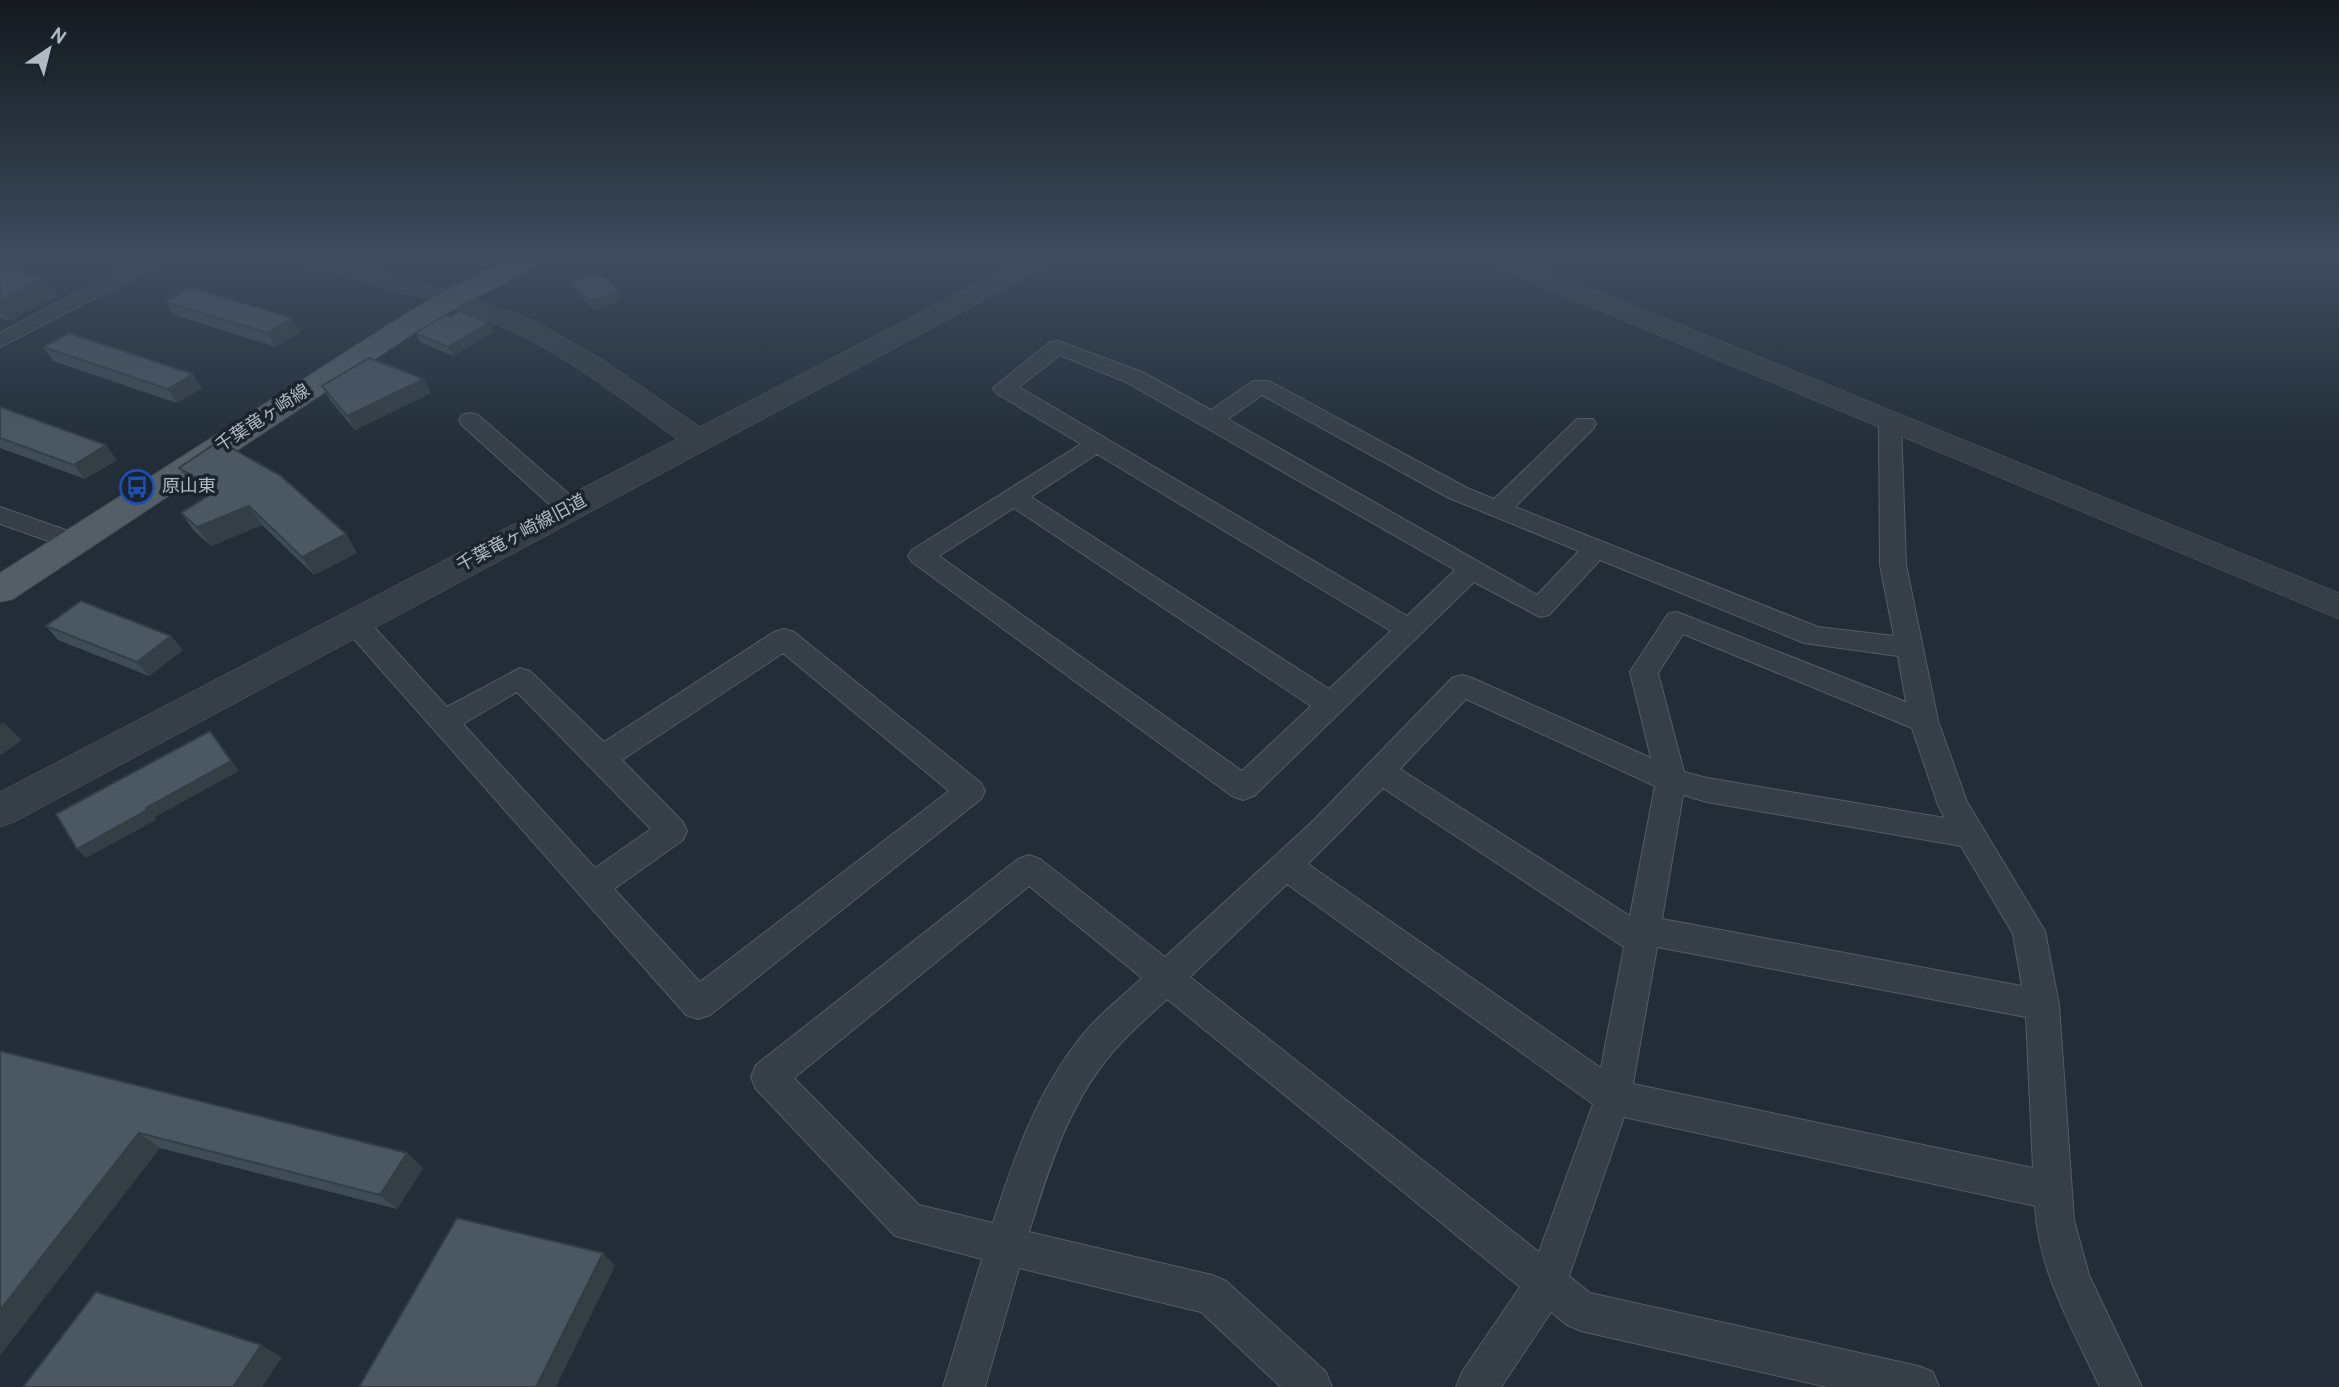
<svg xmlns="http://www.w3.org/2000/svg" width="2339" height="1387" viewBox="0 0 2339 1387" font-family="Overpass,'Noto Sans JP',sans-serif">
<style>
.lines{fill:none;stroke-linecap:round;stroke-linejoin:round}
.minor-casing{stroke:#535d65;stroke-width:2}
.tertiary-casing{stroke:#535d65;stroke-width:1}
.primary-casing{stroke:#3f4851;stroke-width:2}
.minor{fill:#363f47;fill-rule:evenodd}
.tertiary{fill:#363f47;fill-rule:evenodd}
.primary{fill:#545e67;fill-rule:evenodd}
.wall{fill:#404c55}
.shaded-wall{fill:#343e45}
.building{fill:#4b5863;stroke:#343e45;stroke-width:2}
.labels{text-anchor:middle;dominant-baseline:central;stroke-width:7;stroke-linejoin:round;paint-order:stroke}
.street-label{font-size:18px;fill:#b0bac4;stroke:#1b242c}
.poi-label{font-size:18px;fill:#b0bac4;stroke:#1b242c;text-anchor:start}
</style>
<rect width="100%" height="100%" fill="#222d37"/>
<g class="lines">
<!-- minor casing -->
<g class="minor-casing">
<path id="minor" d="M142,258H167L164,262L0,347V333Z
M1058,341L1142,372L1211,410L1253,381H1269L1467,488L1494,499L1577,419H1593L1596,424L1593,429L1515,507L1818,627L1894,636L1880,565L1879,422L1882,417H1898L1901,422L1906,565L1938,721L1967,802L2045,931L2059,1005L2074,1220L2089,1275L2142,1387H2100C2073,1330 2038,1270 2035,1206L1624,1117L1569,1276L1590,1293L1918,1366L1933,1372L1939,1387H1827L1581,1331L1567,1325L1551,1312L1501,1387H1456L1462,1372L1520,1287L1167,999C1151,1014 1135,1028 1120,1044C1071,1096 1050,1164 1029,1232L1212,1275L1226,1281L1326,1372L1332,1387H1281L1201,1312L1019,1268L985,1387H943L982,1259L895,1236L756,1089L751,1077L756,1065L1018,859L1029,855L1040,859L1165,957L1313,821L1452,678L1462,675L1472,678L1651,758L1630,672L1668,614L1677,612L1906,702L1898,656L1804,643L1600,560L1549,615L1540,617L1474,582L1254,796L1243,800L1232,796L912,562L908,556L912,550L1081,444L996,393L993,388L1050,342ZM1060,355L1126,382L1455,570L1407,616L1019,387ZM1262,395L1449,498L1579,551L1537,595L1228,419ZM1097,454L1391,631L1329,689L1031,497ZM1014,508L1311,706L1242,771L939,556ZM1683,634L1912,728L1938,805L1945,818L1707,778L1684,772L1658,673ZM1466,699L1655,786L1630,916L1400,769ZM1383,788L1624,947L1601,1068L1308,864ZM1683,795L1707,802L1961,846L2013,934L2022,986L1662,919ZM1287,884L1593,1104L1539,1252L1190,977ZM1029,886L1142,978C1126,993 1109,1007 1094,1022C1042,1078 1016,1151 993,1223L919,1205L794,1078ZM1657,947L2026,1017L2033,1168L1633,1084Z
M470,413L478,415L578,502L581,508L578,514L569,516L560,514L462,425L459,420L462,415Z
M0,507L83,536L87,542L83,548L74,550L0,524Z
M354,613L363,615L447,707L520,668L530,671L604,742L774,632L784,629L794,632L981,783L985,791L981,799L710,1015L698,1019L686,1015L345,629L341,622L345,615ZM783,653L949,791L700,982L614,889L683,840L687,831L683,822L622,760ZM517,692L651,829L595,868L463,724Z"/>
</g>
<!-- tertiary casing -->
<g class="tertiary-casing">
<path id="tertiary" d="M292,258H334L453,291L535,321L603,360L700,427L1025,258H1057L1053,263L14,822L0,827V792L677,439C625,402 574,361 516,333C446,301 369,284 296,263Z
M1482,258H1517L2339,593V619L1486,263Z"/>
</g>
<!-- primary casing -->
<g class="primary-casing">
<path id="primary" d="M511,258H545L541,264L459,306L408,337L13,599L0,602V573L388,325L439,294Z"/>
</g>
<!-- minor -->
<use href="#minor" class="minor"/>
<!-- tertiary -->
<use href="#tertiary" class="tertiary"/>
<!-- primary -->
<use href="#primary" class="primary"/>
</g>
<!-- wall -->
<path class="wall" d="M101,258H130L119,264Z
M0,265L57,296L9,321L0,318Z
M572,282L622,300L595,310L576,291Z
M165,302L300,332L276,347L174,315Z
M450,317L488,323L493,332L453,356L420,342L415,333Z
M43,347L193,374L202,388L177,403L53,361Z
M322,386L431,393L355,430L330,400Z
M0,407L117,460L85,479L0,448Z
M179,468L346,534L357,553L314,575L262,525L211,546L195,532L181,513L208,496L192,487Z
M46,626L183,650L149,676L58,640Z
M0,1051L407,1153L423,1168L397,1209L160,1148Z"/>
<!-- shaded-wall -->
<path class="shaded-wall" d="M115,258H130L119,264Z
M44,278L57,296L9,321L0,310V301Z
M619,291L622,300L595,310L591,301Z
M292,318L300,332L276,347L267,333Z
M488,323L493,332L453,356L448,347Z
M193,374L202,388L177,403L168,389Z
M424,379L431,393L355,430L347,416Z
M106,445L117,460L85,479L74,465Z
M249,506L262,525L211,546L197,527Z
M346,534L357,553L314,575L302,557Z
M171,636L183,650L149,676L137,662Z
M3,722L22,740L0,756V724Z
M210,731L239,771L155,817L156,820L86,858L77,849L146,808Z
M139,1133L160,1148L0,1356V1310Z
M407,1153L423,1168L397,1209L380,1195Z
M603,1253L615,1266L556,1387H536Z
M261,1345L282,1357L262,1387H233Z"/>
<!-- building -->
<path class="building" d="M0,265L44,278L0,301Z
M599,273L619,291L591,301L572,282Z
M190,287L292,318L267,333L165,302Z
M460,311L488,323L448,347L415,333L446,315L450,317Z
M69,333L193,374L168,389L43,347Z
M369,358L424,379L347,416L322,386Z
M0,407L106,445L74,465L0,438Z
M219,441L281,476L346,534L302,557L249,506L197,527L181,513L217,490L179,468Z
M81,601L171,636L137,662L46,626Z
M210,731L231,761L146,808L147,810L77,849L56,814Z
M0,1051L407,1153L380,1195L139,1133L0,1310Z
M457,1218L603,1253L536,1387H359Z
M96,1292L261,1345L233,1387H23Z"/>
<!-- sky -->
<linearGradient id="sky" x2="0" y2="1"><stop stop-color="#13191e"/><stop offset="0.57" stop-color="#3e4c5e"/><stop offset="1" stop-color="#3e4c5e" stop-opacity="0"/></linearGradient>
<rect width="2339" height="452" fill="url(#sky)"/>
<!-- icons -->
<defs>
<g id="bus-ring" transform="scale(1.75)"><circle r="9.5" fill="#1b242c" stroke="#1a4fb4" stroke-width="1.5"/><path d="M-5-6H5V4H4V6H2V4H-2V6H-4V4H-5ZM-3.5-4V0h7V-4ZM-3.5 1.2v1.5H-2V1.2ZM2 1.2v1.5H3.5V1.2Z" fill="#1a4fb4"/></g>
</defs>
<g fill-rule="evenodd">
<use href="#bus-ring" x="137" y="487"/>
</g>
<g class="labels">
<!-- street labels -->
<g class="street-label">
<text transform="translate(263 419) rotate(-33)">千葉竜ヶ崎線</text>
<text transform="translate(522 534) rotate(-28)">千葉竜ヶ崎線旧道</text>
</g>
<!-- poi labels -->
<g class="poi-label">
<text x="162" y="487">原山東</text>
</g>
</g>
<!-- north arrow -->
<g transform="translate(49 49) rotate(35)" stroke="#1b242c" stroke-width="5" paint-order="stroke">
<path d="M0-5L12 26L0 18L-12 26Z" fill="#b0bac4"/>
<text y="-10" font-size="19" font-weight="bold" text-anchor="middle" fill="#b0bac4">N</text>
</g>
</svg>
